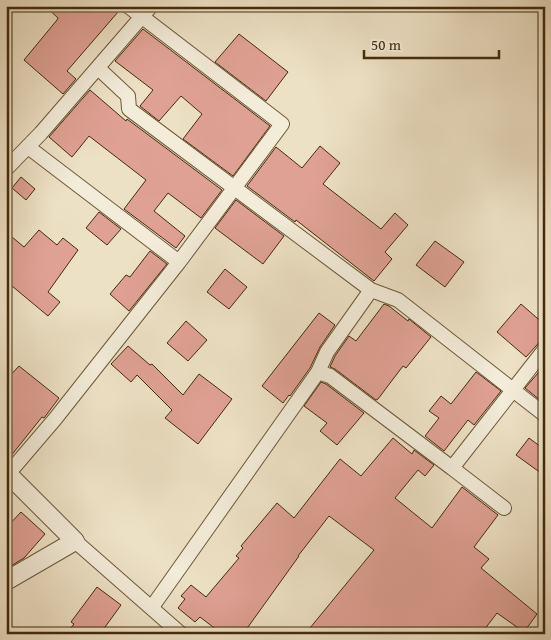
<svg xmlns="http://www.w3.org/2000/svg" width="551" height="640" viewBox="0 0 551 640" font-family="'Gentium Book Plus',serif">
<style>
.building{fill:#dfa194;stroke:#432c0a}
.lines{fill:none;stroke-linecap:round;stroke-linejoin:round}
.minor-casing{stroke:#6e5939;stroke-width:16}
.tertiary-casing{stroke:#6e5939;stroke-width:20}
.minor{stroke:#f3ecd9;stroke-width:14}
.tertiary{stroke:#f3ecd9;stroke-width:18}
</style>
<rect width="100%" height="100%" fill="#ede1c5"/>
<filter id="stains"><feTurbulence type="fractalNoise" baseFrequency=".004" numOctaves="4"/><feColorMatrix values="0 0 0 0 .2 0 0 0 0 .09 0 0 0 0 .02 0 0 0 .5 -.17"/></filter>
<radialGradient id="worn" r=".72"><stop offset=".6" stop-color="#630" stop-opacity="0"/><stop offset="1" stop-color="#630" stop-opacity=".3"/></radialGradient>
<!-- building -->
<path class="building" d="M45,6H110L118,12L67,71L76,79L63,94L24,60L57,20L58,18Z
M143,29L270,126L233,176L183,139L202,114L181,96L159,121L140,106L153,90L115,61Z
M239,34L288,72L266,101L215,62Z
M90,90L126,121L127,119L222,190L201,218L168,193L154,211L185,236L176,248L124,209L146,180L89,136L72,157L49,137Z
M320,146L340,163L323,184L381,229L395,213L408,225L385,252L392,259L374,281L296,220L295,222L247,186L276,147L302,168Z
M21,177L35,189L26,200L12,188Z
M236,200L284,236L263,264L215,228Z
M99,212L121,229L107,245L86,228Z
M39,230L57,245L63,238L78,250L48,292L60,302L48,316L6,281V232L24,247Z
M435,241L464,262L445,287L416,265Z
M150,251L167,264L129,311L110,294L126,275L130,277Z
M225,269L247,287L229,309L207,292Z
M384,304L389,306L408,321L409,319L431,337L406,368L403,366L378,399L376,400L335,369L330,367L335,356L349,336L356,341Z
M521,304L545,325V336L526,357L497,332Z
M319,313L335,325L320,347L310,368L290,396L289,395L283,403L262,386Z
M186,321L207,340L188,361L167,343Z
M128,346L150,365L152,364L183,395L199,374L232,399L198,444L165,418L172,410L137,375L131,382L111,364Z
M545,365V404L525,388Z
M19,366L59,398L44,418L42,417L6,462V380Z
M476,372L501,391L474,425L468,420L444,451L425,436L439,418L429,411L441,396L451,404Z
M321,382L326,384L364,413L337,445L320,431L327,423L304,406Z
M393,438L412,454L414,450L434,465L425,476L418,470L395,498L432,528L462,487L498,515L474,547L489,559L481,568L537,614L524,632L497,613L481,634H305L374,550L329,516L298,556H299L243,634H222L200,617L195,622L178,608L185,599L181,596L191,585L206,597L239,558L236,556L243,548L241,546L277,503L294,518L340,459L361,476Z
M529,438L545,450V476L516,455Z
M21,512L45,534L24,558L6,569V528Z
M97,587L121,605L100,634H66L74,624L71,622Z"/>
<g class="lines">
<!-- minor casing -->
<g class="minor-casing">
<path id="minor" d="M98,68L128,96L129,109L371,290L398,300L545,415
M28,147L179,262
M6,169L41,133L151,6
M318,372L327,352L371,290
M452,468L504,508
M8,474L55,419L179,262L282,124L128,6
M75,541L181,634
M152,607L318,372L330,376L452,468L545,349"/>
</g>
<!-- tertiary casing -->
<g class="tertiary-casing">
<path id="tertiary" d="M6,472L75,541L6,581"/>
</g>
<!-- minor -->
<use href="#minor" class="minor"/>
<!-- tertiary -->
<use href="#tertiary" class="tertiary"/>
</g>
<!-- margin -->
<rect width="551" height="640" fill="none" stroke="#ede1c5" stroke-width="25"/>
<rect x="8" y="8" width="536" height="625" fill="none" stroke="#432c0a" stroke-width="2.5"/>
<rect x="12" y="12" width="526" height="615" fill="none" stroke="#432c0a"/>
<!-- scale -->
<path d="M364 50v8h135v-8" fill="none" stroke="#432c0a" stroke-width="2.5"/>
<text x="371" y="50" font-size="15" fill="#432c0a" stroke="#f3ecd9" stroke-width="4" paint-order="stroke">50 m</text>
<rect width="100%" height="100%" filter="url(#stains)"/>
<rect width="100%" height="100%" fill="url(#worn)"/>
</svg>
